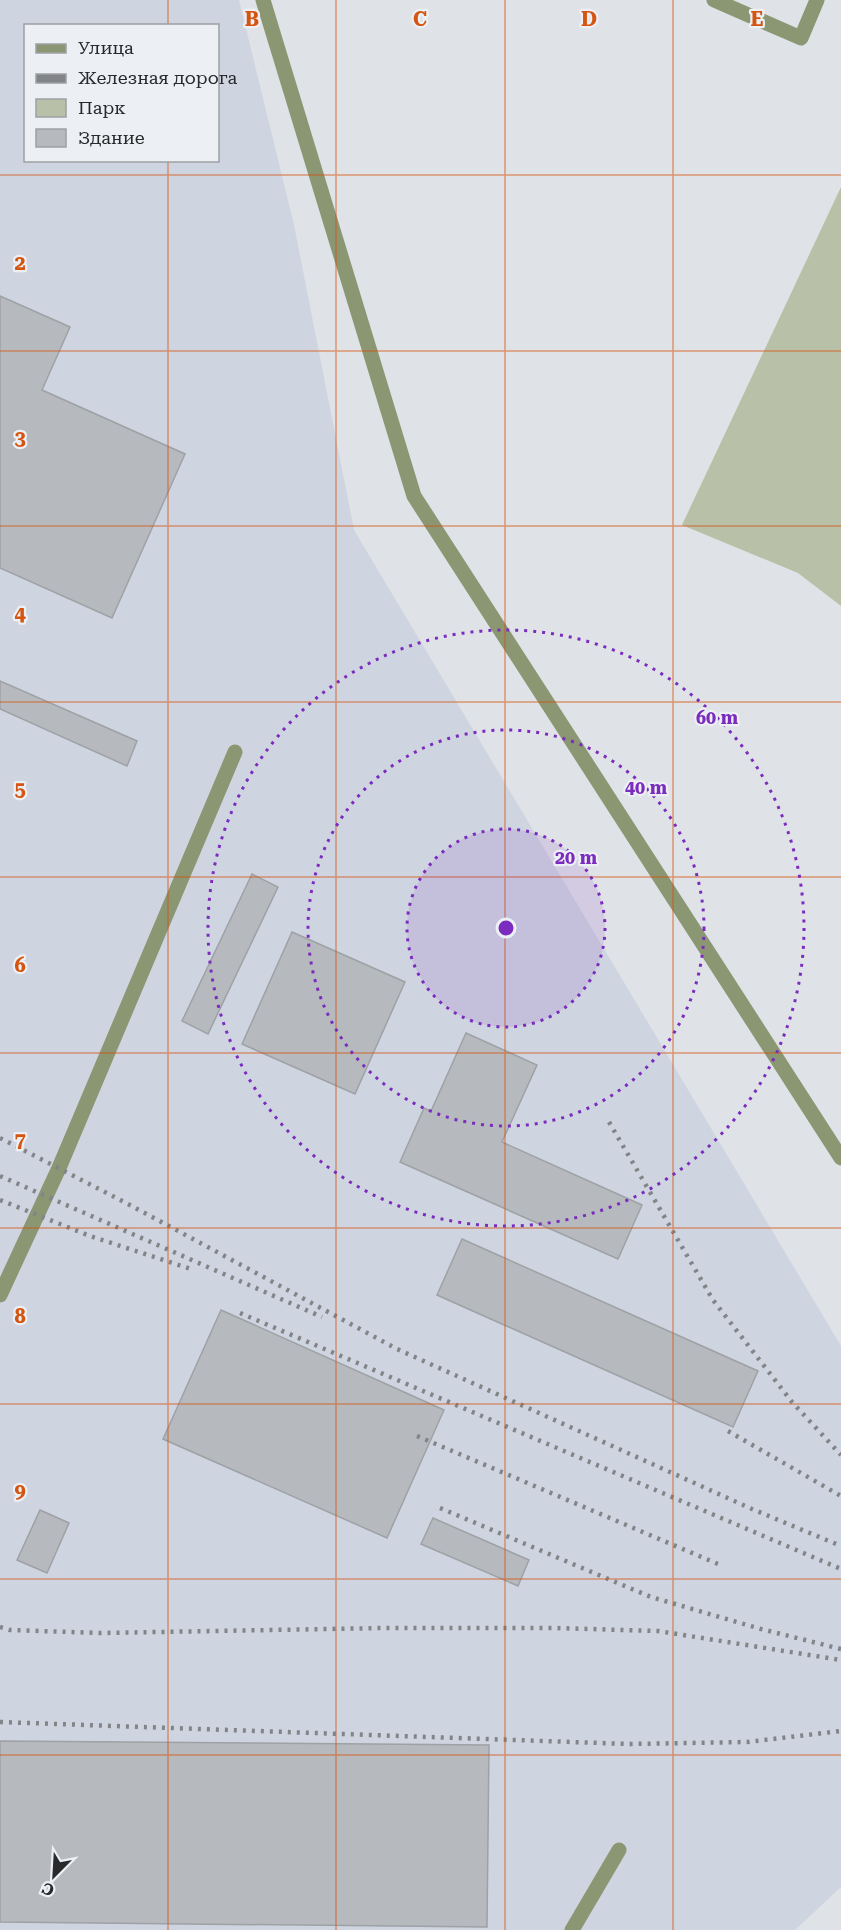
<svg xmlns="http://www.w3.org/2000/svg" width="841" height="1930" viewBox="0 0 841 1930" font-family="'Roboto Serif',serif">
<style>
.built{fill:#cfd5e0;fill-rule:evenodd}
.green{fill:#b8c0a8}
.building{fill:#b6b9bd;stroke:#9ea1a5;stroke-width:1.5}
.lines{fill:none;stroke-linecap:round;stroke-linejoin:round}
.minor{stroke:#8b9673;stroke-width:15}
.rail{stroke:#828487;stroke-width:4.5;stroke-dasharray:3 6;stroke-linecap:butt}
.grid{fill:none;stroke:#d5540f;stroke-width:1.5;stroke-opacity:0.55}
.ring{fill:none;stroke:#7b2cbf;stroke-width:3;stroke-dasharray:3 6}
.grid-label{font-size:20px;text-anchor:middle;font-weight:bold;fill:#d5540f;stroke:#eceff3;stroke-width:4.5;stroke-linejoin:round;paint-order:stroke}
.centre{fill:#7b2cbf;stroke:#eceff3;stroke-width:3}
.ring-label{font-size:18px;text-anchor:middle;font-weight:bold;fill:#7b2cbf;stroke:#eceff3;stroke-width:4.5;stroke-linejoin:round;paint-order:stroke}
</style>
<rect width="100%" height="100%" fill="#dfe2e6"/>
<!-- built -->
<path class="built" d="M0,0H239L294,225L354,530L841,1346V1887L795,1930H0ZM26,26H218V160H26Z"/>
<!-- green -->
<path class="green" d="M841,187V606L798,573L682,525Z"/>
<!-- building -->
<path class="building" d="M0,296L70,327L42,390L185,454L112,618L0,568Z
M0,681L137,741L127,766L0,709Z
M252,874L278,887L208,1034L182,1021Z
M292,932L405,982L355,1094L242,1044Z
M466,1033L537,1065L502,1142L642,1205L618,1259L400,1162L424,1108L431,1111Z
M462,1239L758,1371L733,1427L437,1295Z
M221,1310L444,1410L387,1538L163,1439Z
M40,1510L69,1523L47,1573L17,1560Z
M433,1518L529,1560L518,1586L421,1544Z
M0,1741L489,1745L487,1927L0,1922Z"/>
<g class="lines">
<!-- minor -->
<path class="minor" d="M263,0L414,496L841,1158
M714,0L801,38L817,0
M0,1295L59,1168L235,752
M572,1930L619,1850"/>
<!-- rail -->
<path class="rail" d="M609,1122L713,1300L792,1402L841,1455
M0,1138L128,1204L397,1349L752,1509L841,1546
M0,1176L322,1317
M0,1200L90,1236L191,1269
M240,1313L841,1569
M728,1431L841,1496
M417,1436L718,1564
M440,1508L651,1597L761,1629L841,1649
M0,1627L10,1630L101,1633L384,1628H556L658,1631L841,1660
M0,1722L629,1744L747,1742L841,1731"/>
</g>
<!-- grid -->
<path class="grid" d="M168,0V26M336,0V1930M505,0V1930M673,0V1930M168,160V1930M0,175H841M0,351H841M0,526H841M0,702H841M0,877H841M0,1053H841M0,1228H841M0,1404H841M0,1579H841M0,1755H841"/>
<!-- distance rings -->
<circle cx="506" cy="928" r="99" fill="#7b2cbf" fill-opacity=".12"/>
<g class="ring">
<circle cx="506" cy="928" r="99"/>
<circle cx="506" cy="928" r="198"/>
<circle cx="506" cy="928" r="298"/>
</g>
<g class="grid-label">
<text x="252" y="26">B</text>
<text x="420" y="26">C</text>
<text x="589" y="26">D</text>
<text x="757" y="26">E</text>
<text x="20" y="270">2</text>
<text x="20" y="445">3</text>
<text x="20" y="621">4</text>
<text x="20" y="796">5</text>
<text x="20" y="972">6</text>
<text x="20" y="1147">7</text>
<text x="20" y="1323">8</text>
<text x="20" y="1498">9</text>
</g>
<circle cx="506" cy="928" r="9" class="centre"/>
<g class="ring-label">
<text x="717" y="724">60 m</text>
<text x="646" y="794">40 m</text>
<text x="576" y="864">20 m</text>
</g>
<!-- legend -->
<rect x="24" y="24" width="195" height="138" fill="#eceff3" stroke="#9ea0a3" stroke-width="1.5"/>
<rect x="36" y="44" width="30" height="9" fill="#8b9673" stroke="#9ea0a3" stroke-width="1.5"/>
<text x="78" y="54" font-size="18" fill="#28292b">Улица</text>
<rect x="36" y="74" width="30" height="9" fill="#828487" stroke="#9ea0a3" stroke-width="1.5"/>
<text x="78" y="84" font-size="18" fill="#28292b">Железная дорога</text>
<rect x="36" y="99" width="30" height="18" fill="#b8c0a8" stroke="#9ea0a3" stroke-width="1.5"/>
<text x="78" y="114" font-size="18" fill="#28292b">Парк</text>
<rect x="36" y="129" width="30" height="18" fill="#b6b9bd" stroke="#9ea0a3" stroke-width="1.5"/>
<text x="78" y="144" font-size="18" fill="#28292b">Здание</text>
<!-- north arrow -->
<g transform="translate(54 1876) rotate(204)" stroke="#eceff3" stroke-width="4.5" paint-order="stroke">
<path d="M0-4.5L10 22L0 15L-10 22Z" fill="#28292b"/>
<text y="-9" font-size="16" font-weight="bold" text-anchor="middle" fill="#28292b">С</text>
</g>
</svg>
